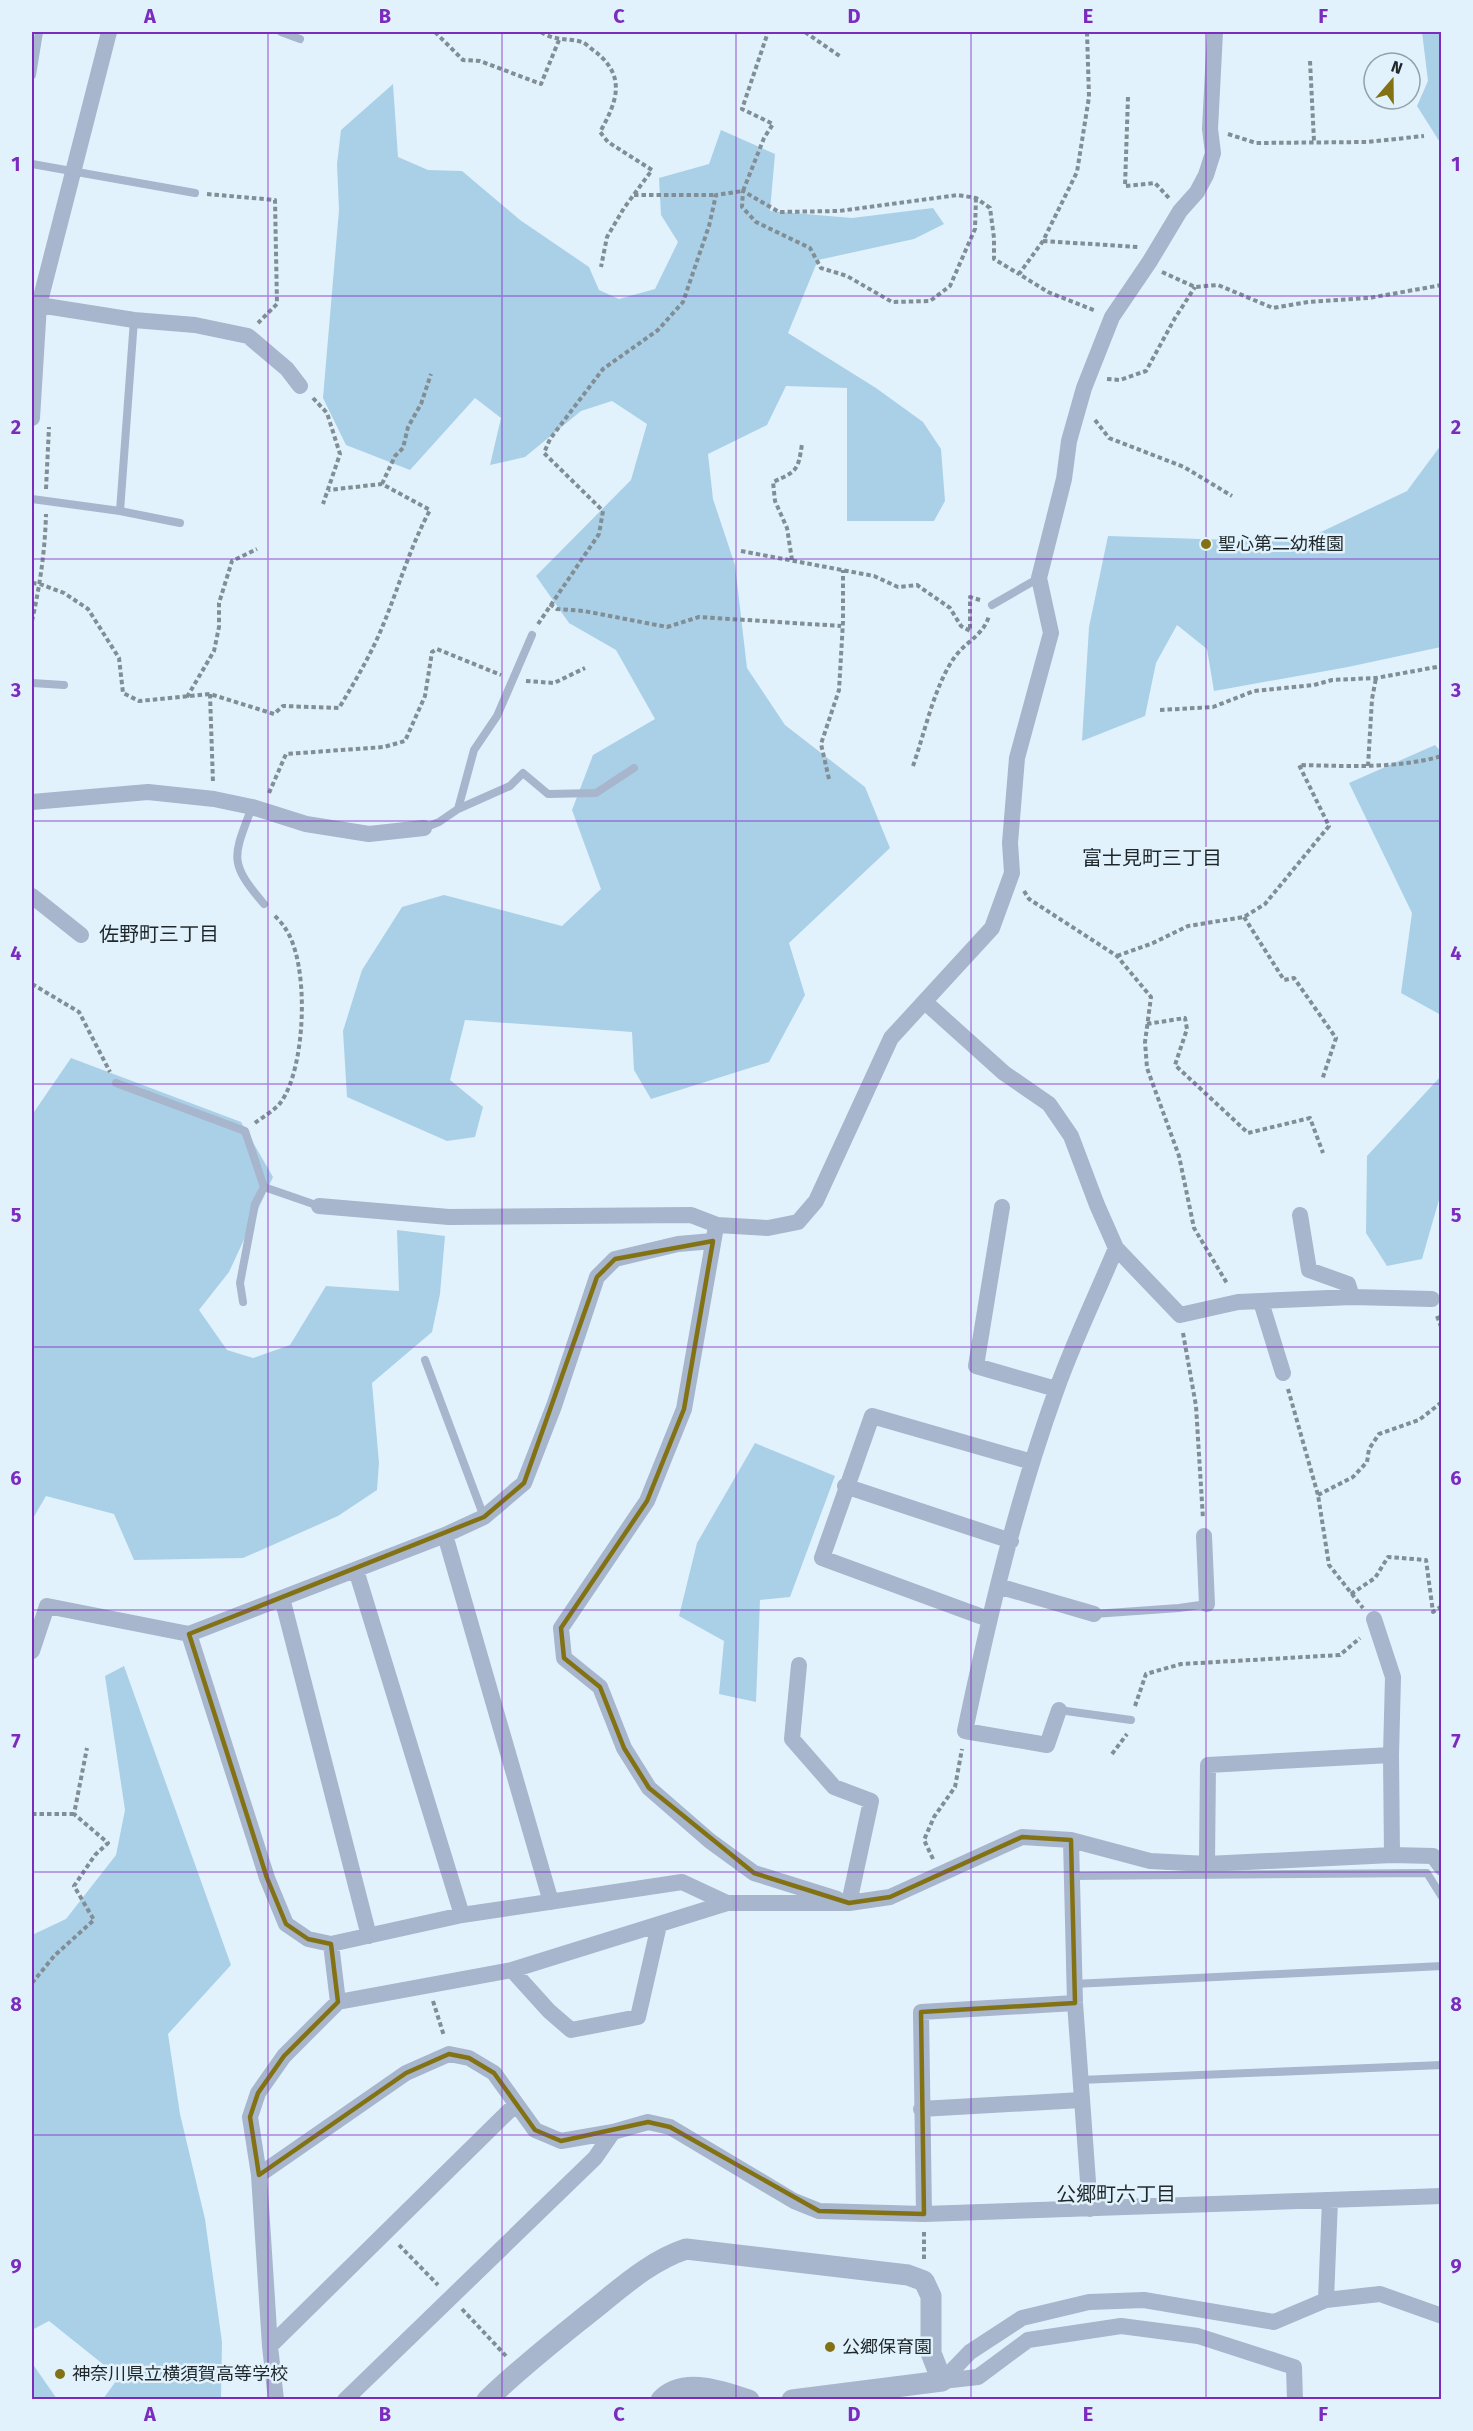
<svg xmlns="http://www.w3.org/2000/svg" width="1473" height="2431" viewBox="0 0 1473 2431" font-family="'Fira Sans','Noto Sans JP',sans-serif">
<style>
.green{fill:#aad0e7}
.lines{fill:none;stroke-linecap:round;stroke-linejoin:round}
.path{stroke:#818e95;stroke-width:4;stroke-dasharray:4.5 3;stroke-linecap:butt}
.service{stroke:#a7b5cd;stroke-width:8}
.minor{stroke:#a7b5cd;stroke-width:16}
.tertiary{stroke:#a7b5cd;stroke-width:21}
.marked{fill:none;stroke:#827213;stroke-width:4.5;stroke-linejoin:round}
.grid{fill:none;stroke:#7b2cbf;stroke-width:1.5;stroke-opacity:0.55}
.poi-dot{fill:#827213;stroke:#e1f2fc;stroke-width:2}
.labels{text-anchor:middle;dominant-baseline:central;stroke-width:5;stroke-linejoin:round;paint-order:stroke}
.poi-label{font-size:18px;fill:#1f272b;stroke:#e1f2fc;text-anchor:start}
.neighbourhood-label{font-size:20px;fill:#1f272b;stroke:#e1f2fc}
.neatline{fill:none;stroke:#7b2cbf;stroke-width:2}
.grid-label{font-size:20px;text-anchor:middle;font-weight:bold;fill:#7b2cbf}
</style>
<rect width="100%" height="100%" fill="#e1f2fc"/>
<!-- green -->
<path class="green" d="M1422,32H1441V144L1417,106L1428,81Z
M393,84L398,157L428,170L462,171L520,220L589,267L599,290L619,299L655,289L678,242L661,215L659,178L709,164L721,130L775,154L770,211L852,218L933,208L944,224L914,239L818,260L788,333L876,388L923,422L941,449L945,501L934,521H847V388L786,386L767,425L708,454L713,499L735,565L747,668L785,725L865,787L890,848L789,943L805,995L769,1062L651,1099L634,1070L632,1032L465,1020L450,1080L483,1107L475,1137L447,1141L347,1097L343,1031L362,970L402,907L444,895L562,926L601,889L572,810L593,755L655,719L616,650L569,623L536,576L631,480L647,424L612,401L581,411L525,457L490,465L501,418L475,398L410,470L346,445L323,398L339,210L337,164L341,130Z
M1441,445V647L1348,667L1214,691L1207,649L1177,625L1156,663L1145,716L1082,741L1089,627L1108,536L1300,542L1407,491Z
M1435,745L1442,753L1441,1015L1401,993L1412,913L1349,783Z
M71,1058L241,1122L273,1177L229,1272L199,1310L227,1350L253,1358L290,1345L326,1286L399,1291L397,1230L445,1236L440,1294L432,1332L372,1383L379,1463L377,1490L338,1516L243,1558L134,1560L114,1514L46,1496L32,1520V1115Z
M1441,1076V1193L1422,1259L1387,1266L1366,1233L1367,1156Z
M755,1443L835,1476L790,1597L760,1600L756,1702L719,1694L724,1641L679,1616L697,1543Z
M124,1666L231,1965L168,2034L180,2114L205,2219L222,2342L221,2399H103L119,2377L49,2321L32,2330V1935L66,1919L116,1855L125,1810L105,1676Z
M32,2363L57,2399H32Z"/>
<g class="lines">
<!-- path -->
<path class="path" d="M435,32L463,60L480,61L541,84L559,40
M541,32C554,41 568,38 582,42C587,44 592,50 597,53C627,78 616,103 600,132L608,142L652,170L624,208L607,237L601,267
M805,32L841,57
M1087,32L1089,97L1077,172L1043,241L1019,274L1048,292L1096,311
M1310,61L1314,141
M1128,97L1125,186L1155,183L1169,198
M1228,134L1256,143L1367,142L1424,136
M207,194L275,200L277,304L258,323
M634,195H716
M976,198L975,229L950,286L930,301L892,302L847,276L821,268L810,248L756,222L742,207L743,191L779,212L839,211L958,195L976,198L990,208L994,238V259L1019,274
M1043,241L1138,247
M1162,272L1195,287L1218,285L1273,308L1308,302L1369,298L1442,285
M1107,379L1120,380L1146,371L1175,318L1195,287
M313,398L327,413L340,454L323,504
M1095,420L1109,438L1184,467L1232,496
M382,484L395,456L403,448L408,427L421,404L431,374
M46,489L49,427
M741,551L874,576L898,587L917,585L950,608L961,626L970,631V597L980,600
M792,560L787,528L775,501L773,482C797,471 798,471 802,444
M32,583L40,584L64,593L88,609L119,658L123,693L139,701L210,694L274,714L283,706L339,708C354,683 369,658 381,630C398,590 409,549 430,510L382,484L328,490
M550,604L557,609L584,611L667,627L699,617L841,626
M32,621C40,585 45,551 46,514
M538,624L599,534L603,511L544,453L550,439L603,369L658,330L683,302L709,226L716,195L743,191L764,138L773,124L742,109L768,32
M526,681L554,683L585,668
M210,694L213,783
M187,697L214,651L219,627V603L232,561L257,549
M1160,710L1213,707L1254,691L1314,685L1332,680L1376,678L1442,666
M913,766C925,732 934,687 954,658C965,642 983,636 989,616
M1368,766L1372,699L1376,678
M829,779L821,744L839,690L843,622V570
M269,793L286,754L384,747L405,741L425,696L432,652L437,649L501,675
M1024,891L1029,899L1117,956L1151,997L1145,1042L1147,1068L1179,1156L1194,1228L1228,1285
M1244,917L1284,980L1294,978L1336,1038L1322,1080
M1117,956L1153,943L1188,926L1244,917L1265,904L1329,826L1299,765C1346,766 1396,769 1442,756
M32,984L79,1012L110,1072
M1147,1024L1185,1018L1187,1029L1175,1065L1248,1133L1310,1118L1323,1153
M255,1123C263,1117 275,1110 281,1102C306,1067 310,963 285,928C282,923 277,918 273,914
M1437,1316L1442,1329
M1183,1333L1196,1406L1203,1519
M1288,1389L1318,1495L1329,1565L1363,1608
M1318,1495L1353,1477L1367,1462L1369,1449L1379,1434L1419,1420L1442,1402
M1351,1594L1375,1578L1388,1557L1426,1560L1433,1612L1442,1606
M1135,1706L1146,1674L1181,1664L1340,1655L1360,1638
M1112,1754L1127,1734
M32,1814H74
M933,1859L924,1840L934,1817L955,1787L962,1749
M32,1983L55,1955L94,1920L74,1886L95,1855L108,1843L74,1814L87,1748
M433,2001L444,2036
M924,2232V2261
M399,2245L438,2285
M462,2309L506,2356"/>
<!-- service -->
<path class="service" d="M281,32L300,39
M32,75L39,32
M32,164L195,193
M32,499L120,511L180,523
M120,511L134,320
M992,605L1039,578
M32,683L64,685
M252,807C233,857 228,862 264,904
M458,809L510,786L523,773L548,794L596,793L634,768
M424,828L439,822L458,809L474,750L497,716L532,635
M116,1083L245,1131L264,1187L319,1206
M243,1302L240,1283L255,1204L264,1187
M425,1360L484,1517
M1094,1614L1179,1608L1207,1604
M1059,1710L1131,1720
M1072,1876L1427,1873L1442,1897
M1074,1984L1442,1966
M1080,2080L1442,2065"/>
<!-- minor -->
<path class="minor" d="M39,305L134,320L195,325L248,336L287,369L300,386
M32,418L39,305L109,32
M32,802L148,792L214,799L252,807L306,824L369,834L424,828
M32,896L81,935
M925,1002L1004,1073L1049,1104L1071,1136L1097,1205L1116,1248C1096,1296 1073,1343 1056,1391C1016,1502 989,1616 965,1731L1047,1745L1059,1710
M319,1206L449,1217L691,1215L717,1225L768,1228L798,1222L816,1201L891,1038L992,928L1012,873L1010,843L1017,758L1051,633L1039,578L1064,479L1069,441L1084,388L1112,317L1150,261L1180,211L1197,192L1206,175L1213,153L1210,129L1215,32
M1002,1207L976,1366L1056,1389
M1300,1215L1309,1270L1348,1284L1352,1297
M715,1232L684,1409L647,1501L561,1628L564,1658L600,1687L624,1748L649,1788L710,1841L754,1873L837,1899
M1116,1248L1180,1315L1238,1302L1352,1297L1432,1299
M1261,1302L1283,1373
M845,1486L1011,1541
M445,1535L551,1902
M1204,1536L1207,1604
M356,1570L462,1915
M998,1586L1094,1614
M282,1598L369,1936
M988,1619L822,1558L872,1416L1032,1462
M1374,1619L1393,1677L1391,1755
M189,1634L267,1878L286,1924L308,1939L331,1944L462,1915L682,1882L727,1903H849L890,1897L1022,1837L1071,1840L1150,1861L1207,1864L1392,1855L1433,1856L1442,1868
M32,1651L47,1606L189,1634L445,1535L484,1517L524,1483L554,1406L597,1277L615,1259L678,1244L713,1241
M799,1665L792,1739L834,1787L871,1801L849,1903
M1071,1840L1075,2003L1090,2209
M1207,1864L1208,1765L1391,1755L1392,1855
M512,1970L549,2011L571,2030L638,2017L659,1925
M338,2002L512,1970L727,1903
M921,2109L1081,2100
M259,2175L406,2073L449,2054L469,2058L494,2073L535,2130L561,2141L613,2132L648,2122L670,2127L794,2201L819,2211L924,2214L1442,2196
M924,2214L921,2012L1075,2003
M1326,2300L1330,2200
M270,2346L516,2104
M942,2381L970,2352L1022,2318L1089,2302L1144,2300L1274,2322L1326,2300L1380,2294L1442,2316
M942,2381L978,2377L1028,2340L1121,2326L1198,2336L1294,2367L1295,2400
M276,2400L270,2346L259,2175L250,2117L258,2093L284,2056L338,2002L331,1944
M345,2400L595,2158L613,2132"/>
<!-- tertiary -->
<path class="tertiary" d="M487,2400C521,2367 557,2339 593,2310C622,2287 650,2261 686,2249L908,2275L924,2281L931,2296V2353L942,2381L792,2400
M661,2400C684,2376 723,2392 749,2400"/>
</g>
<!-- marked area -->
<path class="marked" d="M713,1241L684,1409L647,1501L561,1628L564,1658L600,1687L624,1748L649,1788L754,1873L849,1903L890,1897L1022,1837L1071,1840L1075,2003L921,2012L924,2214L819,2211L670,2127L648,2122L561,2141L535,2130L494,2073L469,2058L449,2054L406,2073L259,2175L250,2117L258,2093L284,2056L338,2002L331,1944L308,1939L286,1924L267,1878L189,1634L484,1517L524,1483L597,1277L615,1259Z"/>
<!-- grid -->
<path class="grid" d="M268,32V2400M502,32V2400M736,32V2400M971,32V2400M1206,32V2400M32,296H1442M32,559H1442M32,821H1442M32,1084H1442M32,1347H1442M32,1610H1442M32,1872H1442M32,2135H1442"/>
<!-- markers -->
<g class="poi-dot">
<circle cx="1206" cy="544" r="6"/>
<circle cx="830" cy="2347" r="6"/>
<circle cx="60" cy="2374" r="6"/>
</g>
<g class="labels">
<!-- poi labels -->
<g class="poi-label">
<text x="1218" y="544">聖心第二幼稚園</text>
<text x="842" y="2347">公郷保育園</text>
<text x="72" y="2374">神奈川県立横須賀高等学校</text>
</g>
<!-- neighbourhood labels -->
<g class="neighbourhood-label">
<text x="1152" y="858">富士見町三丁目</text>
<text x="159" y="934">佐野町三丁目</text>
<text x="1116" y="2194">公郷町六丁目</text>
</g>
</g>
<!-- border -->
<rect width="1473" height="2431" fill="none" stroke="#e1f2fc" stroke-width="66"/>
<!-- north arrow -->
<g transform="translate(1392 81) rotate(20)"><circle r="28" fill="#e1f2fc" stroke="#93a1a8" stroke-width="1.5"/>
<path d="M0-4.5L10 22L0 15L-10 22Z" fill="#827213"/>
<text y="-9" font-size="16" font-weight="bold" text-anchor="middle" fill="#1f272b">N</text>
</g>
<rect x="33" y="33" width="1407" height="2365" class="neatline"/>
<g class="grid-label">
<text x="150" y="23">A</text>
<text x="385" y="23">B</text>
<text x="619" y="23">C</text>
<text x="854" y="23">D</text>
<text x="1088" y="23">E</text>
<text x="1323" y="23">F</text>
<text x="16" y="171">1</text>
<text x="1456" y="171">1</text>
<text x="16" y="434">2</text>
<text x="1456" y="434">2</text>
<text x="16" y="697">3</text>
<text x="1456" y="697">3</text>
<text x="16" y="960">4</text>
<text x="1456" y="960">4</text>
<text x="16" y="1222">5</text>
<text x="1456" y="1222">5</text>
<text x="16" y="1485">6</text>
<text x="1456" y="1485">6</text>
<text x="16" y="1748">7</text>
<text x="1456" y="1748">7</text>
<text x="16" y="2011">8</text>
<text x="1456" y="2011">8</text>
<text x="16" y="2273">9</text>
<text x="1456" y="2273">9</text>
<text x="150" y="2421">A</text>
<text x="385" y="2421">B</text>
<text x="619" y="2421">C</text>
<text x="854" y="2421">D</text>
<text x="1088" y="2421">E</text>
<text x="1323" y="2421">F</text>
</g>
</svg>
